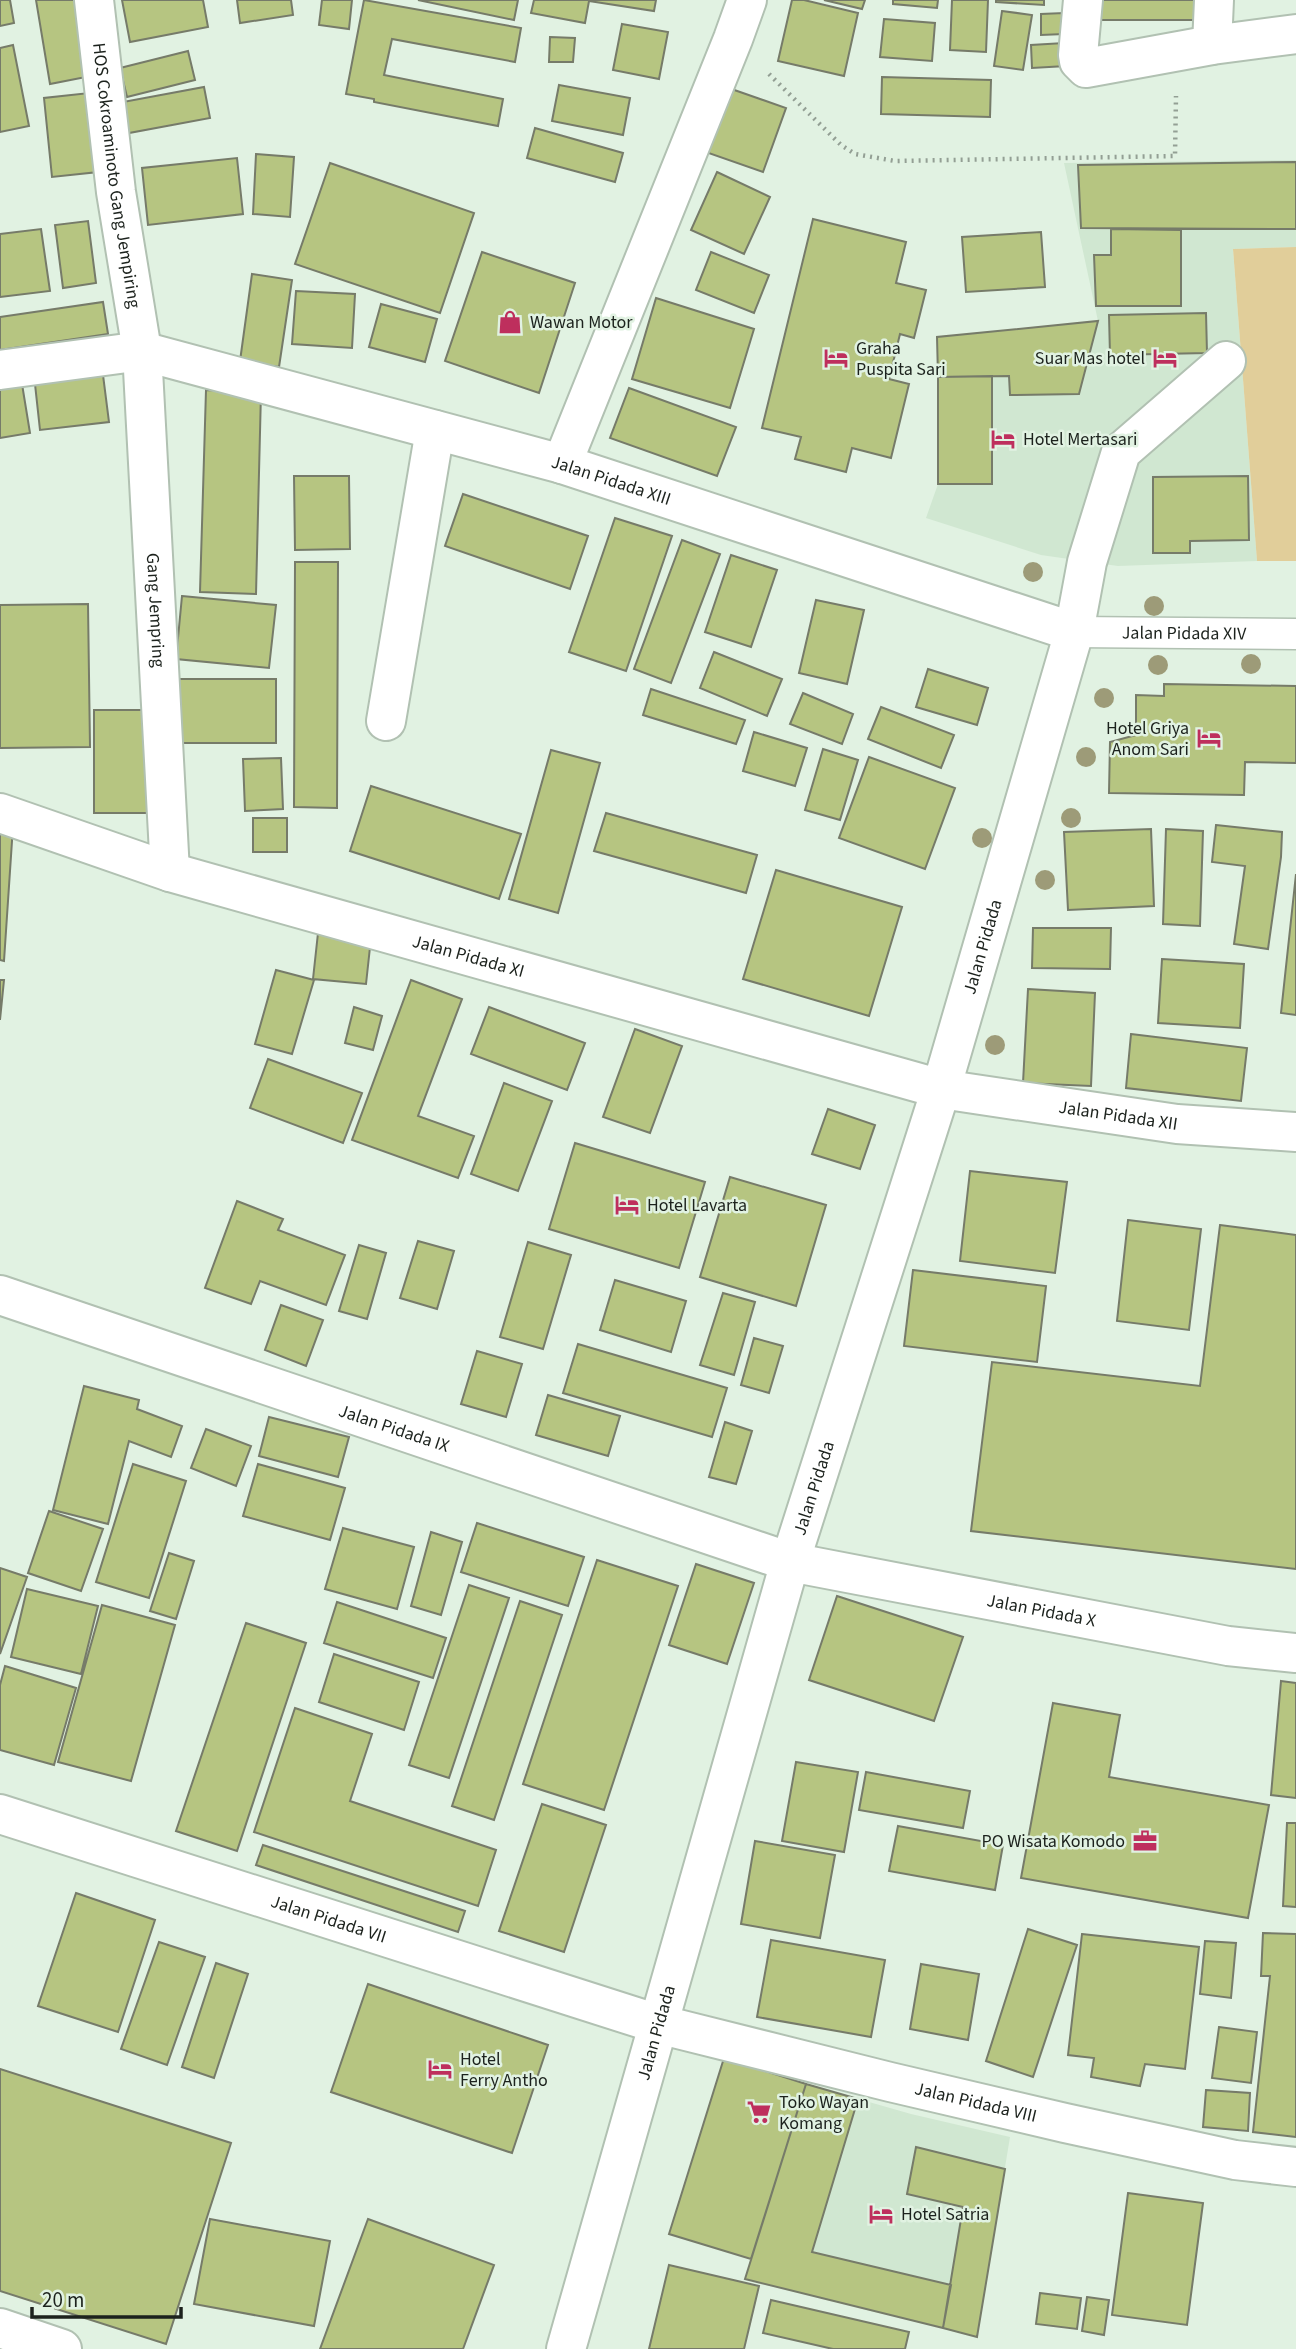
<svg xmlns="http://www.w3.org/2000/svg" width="1296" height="2349" viewBox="0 0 1296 2349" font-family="'Source Sans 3',sans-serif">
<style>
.built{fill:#d0e7d1}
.green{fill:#e1ce9a}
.building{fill:#b6c581;stroke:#767b69;stroke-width:2}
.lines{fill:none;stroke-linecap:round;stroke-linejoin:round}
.service-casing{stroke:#b1c1b2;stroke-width:33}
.minor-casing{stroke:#b1c1b2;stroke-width:42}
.path{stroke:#939f94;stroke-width:4.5;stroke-dasharray:2 5;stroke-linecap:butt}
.service{stroke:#fff;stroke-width:30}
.minor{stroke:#fff;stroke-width:38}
.tree{fill:#9d9b78}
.labels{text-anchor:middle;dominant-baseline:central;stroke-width:5;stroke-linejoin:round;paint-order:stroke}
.street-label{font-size:18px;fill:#1c221d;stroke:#e1f2e2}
.poi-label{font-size:18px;fill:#1c221d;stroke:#e1f2e2;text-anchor:start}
</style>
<rect width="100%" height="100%" fill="#e1f2e2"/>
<!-- built -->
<path class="built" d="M1296,160V247L1233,249L1257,561L1118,566L1041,555L926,518L938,484L937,337L1098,321L1064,163Z
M806,2084L911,2114L1010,2137L977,2337L745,2279Z"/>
<!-- green -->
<path class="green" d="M1296,247V561H1257L1233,249Z"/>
<!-- building -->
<path class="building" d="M0,0H10L14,23L0,26Z
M36,0H78L91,76L50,84Z
M122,0H203L208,27L130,42Z
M237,0H291L293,15L240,23Z
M322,0H352L349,29L319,25Z
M364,0L521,28L515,62L392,39L384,75L503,99L498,126L374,102V99L346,94Z
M418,0H518L514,20Z
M534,0H656L654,11L589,1L585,23L531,13Z
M792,0H804L858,13L844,76L778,61Z
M824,0H865L862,9Z
M893,0H938L937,8L893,4Z
M952,0H988L986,52L950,50Z
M996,0H1044V5L996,2Z
M1089,0H1198V20H1089Z
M1002,11L1032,15L1023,70L994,66Z
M1064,13V34L1041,35V14Z
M884,19L935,23L932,61L880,57Z
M622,24L668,32L659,79L613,70Z
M550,37L575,38L573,62H549Z
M1064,43L1066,66L1032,68L1031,45Z
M13,45L29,126L0,132V48Z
M188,51L195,80L127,97L120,68Z
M882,77L991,80L990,117L881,114Z
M559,85L630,98L623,135L552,121Z
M720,85L786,108L763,172L697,149Z
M204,87L210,118L129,133L123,102Z
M89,93L98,172L52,177L44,98Z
M535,128L623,153L615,182L527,158Z
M256,154L294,157L290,217L253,214Z
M237,158L243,214L148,225L142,168Z
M1296,162V229L1081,228L1078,165Z
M330,163L474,213L440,313L295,264Z
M717,172L770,197L744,254L691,230Z
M813,219L906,242L896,283L926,290L914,338L900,334L889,379L909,384L891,458L852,448L846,472L795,459L801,437L762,428Z
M88,221L96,283L63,288L55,225Z
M41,229L50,291L0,297V234Z
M1111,229L1181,230V306H1096L1094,255H1111Z
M1041,232L1045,287L966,292L962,237Z
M482,252L575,283L539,393L445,361Z
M711,252L769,275L754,313L696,290Z
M252,274L292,280L279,367L240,361Z
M296,291L355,294L352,348L292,344Z
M656,298L754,329L730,408L632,379Z
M103,302L108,334L0,350V317Z
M381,304L437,319L425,362L369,347Z
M1206,313L1207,353L1110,355L1109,315Z
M1098,321L1079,394L1010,395L1009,376L938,377L937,337Z
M103,375L109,422L40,430L35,384Z
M992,376V484H938V377Z
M22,384L30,433L0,438V388Z
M629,388L736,427L717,476L610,438Z
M206,390L261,392L256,594L200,592Z
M294,476H349L350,549L295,550Z
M1248,476L1249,540L1190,541V553H1153V477Z
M463,494L588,536L570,589L445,546Z
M615,518L672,536L626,671L569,652Z
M682,540L720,554L671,683L634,669Z
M731,555L777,570L751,647L705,632Z
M295,562H338L337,808L294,807Z
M182,596L276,605L269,668L176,659Z
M816,600L864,610L847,684L799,673Z
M88,604L90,747L0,748V605Z
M714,652L782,679L767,716L700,688Z
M928,669L988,688L977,725L916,707Z
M175,679H276V743H175Z
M1164,684L1296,686V763L1245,762L1244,795L1109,793L1110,742L1136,735V695L1164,696Z
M651,689L745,720L736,744L643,715Z
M803,693L853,714L842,744L790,724Z
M881,707L954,735L941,768L868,739Z
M94,710H153V813H94Z
M754,732L807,748L795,786L743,771Z
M823,749L858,760L840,820L805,810Z
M551,750L600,763L558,913L509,899Z
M869,757L955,788L925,869L839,838Z
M281,758L283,809L245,811L243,759Z
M371,786L521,834L499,899L350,851Z
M606,813L757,855L746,893L594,851Z
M253,818H287V852H253Z
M0,825L13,826L4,961L0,960Z
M1216,825L1282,832L1281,857L1268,949L1234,944L1245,866L1212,862Z
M1151,829L1154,906L1068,910L1064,832Z
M1166,829L1203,831L1200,926L1163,924Z
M776,870L902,907L869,1016L743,979Z
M1296,874V1015L1281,1013Z
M1033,928H1111L1110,969L1032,968Z
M318,933L371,938L366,984L313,979Z
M1162,959L1244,964L1240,1028L1158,1023Z
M276,970L314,980L292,1054L255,1044Z
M0,980H4L0,1020Z
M411,980L462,999L418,1116L474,1136L458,1178L352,1140Z
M1028,989L1095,993L1091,1086L1023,1083Z
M354,1007L382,1016L373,1050L345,1043Z
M489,1007L585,1043L567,1090L471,1054Z
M635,1029L682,1046L650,1133L603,1117Z
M1131,1034L1247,1048L1241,1101L1126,1088Z
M268,1059L362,1093L343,1143L250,1108Z
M504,1083L552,1101L518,1191L471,1174Z
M828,1109L875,1125L860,1169L812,1154Z
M575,1143L705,1182L679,1268L549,1229Z
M970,1171L1067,1182L1055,1273L960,1261Z
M730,1177L826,1205L796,1306L700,1277Z
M237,1201L283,1219L278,1230L345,1255L326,1305L260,1281L251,1304L205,1288Z
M1128,1220L1201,1229L1189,1330L1117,1321Z
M1220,1225L1296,1235V1569L971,1531L992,1362L1200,1386Z
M418,1241L454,1251L437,1309L400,1298Z
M528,1242L571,1255L543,1349L500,1337Z
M359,1245L386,1253L367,1319L339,1311Z
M913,1270L1046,1286L1037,1362L904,1346Z
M615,1280L686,1301L671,1352L600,1330Z
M723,1293L755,1302L734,1375L700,1365Z
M281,1305L323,1320L306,1366L265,1350Z
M754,1338L783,1346L769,1393L741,1385Z
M578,1344L727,1388L712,1437L563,1393Z
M477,1351L522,1364L506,1417L461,1404Z
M84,1386L139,1400L137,1409L182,1426L171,1457L129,1441L108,1524L53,1510Z
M548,1395L620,1416L608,1456L536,1435Z
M269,1417L349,1437L338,1477L259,1456Z
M725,1422L752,1431L736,1484L709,1477Z
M206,1429L251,1446L236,1486L191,1468Z
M133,1464L186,1481L149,1598L96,1582Z
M258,1464L345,1488L330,1540L243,1516Z
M49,1511L103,1529L81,1591L28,1573Z
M477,1523L584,1557L568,1606L461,1572Z
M343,1528L414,1547L397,1609L325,1589Z
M431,1532L462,1542L441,1615L411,1606Z
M169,1553L194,1561L176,1619L150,1611Z
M597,1560L678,1586L604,1810L523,1784Z
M696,1564L754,1583L727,1664L669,1645Z
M0,1568L27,1577L0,1654Z
M469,1585L509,1598L449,1778L409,1765Z
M27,1589L98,1606L81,1674L11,1657Z
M837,1596L963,1637L934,1721L809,1680Z
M520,1601L562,1615L494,1820L452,1806Z
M337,1602L446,1638L433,1678L324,1643Z
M102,1605L175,1625L131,1781L58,1762Z
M246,1623L306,1643L237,1851L176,1831Z
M334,1654L419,1682L404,1730L319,1702Z
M5,1666L76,1688L54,1765L0,1750V1685Z
M1281,1681L1296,1683V1798L1271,1795Z
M1053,1703L1120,1715L1109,1777L1269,1805L1248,1918L1021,1878Z
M295,1708L372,1734L350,1801L496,1850L478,1906L254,1832Z
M796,1762L858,1772L844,1852L782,1841Z
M866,1772L970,1791L963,1828L859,1810Z
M542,1804L606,1825L564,1952L499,1931Z
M1287,1823H1296V1907L1283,1906Z
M898,1826L1003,1845L995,1890L889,1871Z
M755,1841L835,1855L820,1938L741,1924Z
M263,1845L465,1911L458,1932L256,1865Z
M76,1893L155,1920L118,2032L38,2006Z
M1028,1929L1077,1945L1033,2077L986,2061Z
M1263,1933L1296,1934V2137L1253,2132L1270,1976H1261Z
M1082,1934L1199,1947L1185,2069L1145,2064L1140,2086L1091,2077L1094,2058L1068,2055Z
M771,1940L885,1960L871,2037L757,2017Z
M1205,1941L1236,1943L1231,1998L1200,1994Z
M159,1942L205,1957L167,2065L121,2049Z
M216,1963L248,1974L214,2078L182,2067Z
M921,1964L979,1974L968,2040L910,2029Z
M368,1984L548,2045L512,2153L331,2092Z
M1219,2027L1257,2032L1251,2083L1212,2078Z
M724,2058L806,2084L751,2259L669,2234Z
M0,2069L231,2143L166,2344L0,2291Z
M806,2084L858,2099L812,2252L951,2285L943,2328L745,2279Z
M1206,2090L1250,2093L1248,2131L1203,2127Z
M916,2147L1005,2169L977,2337L943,2328L963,2207L907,2194Z
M1128,2193L1203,2203L1187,2325L1112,2315Z
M210,2219L330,2241L314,2326L194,2304Z
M368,2219L494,2265L463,2349H320Z
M669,2265L759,2286L744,2349H649Z
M1040,2293L1081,2298L1077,2329L1036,2324Z
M1087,2297L1109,2300L1104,2335L1082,2331Z
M771,2300L909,2332L905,2349H833L763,2333Z"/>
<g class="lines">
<!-- service casing -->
<g class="service-casing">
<g id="service">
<path id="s1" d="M1074,632L1296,634"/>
</g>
</g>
<!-- minor casing -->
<g class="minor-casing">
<g id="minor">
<path id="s2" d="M94,0L116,192L142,351L170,872"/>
<path d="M1083,0L1078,55L1079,61L1086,68L1212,45L1296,34"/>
<path d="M1212,45L1214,0"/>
<path id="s3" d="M0,370L142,351L562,464L1074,632"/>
<path d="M562,464L733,39L747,0"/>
<path d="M386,721L435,430"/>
<path id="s4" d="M0,813L170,872L941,1089L1177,1124L1296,1132"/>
<path id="s5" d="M0,1295L790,1562L1228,1646L1296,1653"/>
<path id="s6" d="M0,1814L658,2024L890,2082L1065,2123L1235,2160L1296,2167"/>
<path d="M0,2328L62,2349"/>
<path id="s7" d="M566,2349L790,1562L941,1089L1074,632L1087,562L1121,452L1226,361"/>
</g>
</g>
<!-- path -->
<path class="path" d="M769,74L841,145L855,154L895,161L1175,156L1176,96"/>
<!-- service -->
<use href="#service" class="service"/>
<!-- minor -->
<use href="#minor" class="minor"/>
</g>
<!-- trees -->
<g class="tree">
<circle cx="1033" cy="572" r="10"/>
<circle cx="1154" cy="606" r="10"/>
<circle cx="1251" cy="664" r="10"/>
<circle cx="1158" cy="665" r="10"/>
<circle cx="1104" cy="698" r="10"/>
<circle cx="1086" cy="757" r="10"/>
<circle cx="1071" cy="818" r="10"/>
<circle cx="982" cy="838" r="10"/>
<circle cx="1045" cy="880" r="10"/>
<circle cx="995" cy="1045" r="10"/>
</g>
<!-- icons -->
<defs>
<g id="shop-bare" transform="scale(1.89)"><path d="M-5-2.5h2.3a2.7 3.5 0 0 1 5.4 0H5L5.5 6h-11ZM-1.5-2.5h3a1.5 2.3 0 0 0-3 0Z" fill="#be2f5d" stroke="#e1f2e2" stroke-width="2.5" paint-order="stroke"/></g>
<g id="hotel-bare" transform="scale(1.89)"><path d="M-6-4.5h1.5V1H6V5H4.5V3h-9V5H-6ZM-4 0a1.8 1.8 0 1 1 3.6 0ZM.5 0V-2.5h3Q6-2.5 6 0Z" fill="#be2f5d" stroke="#e1f2e2" stroke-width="2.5" paint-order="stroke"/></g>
<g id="office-bare" transform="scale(1.89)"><path d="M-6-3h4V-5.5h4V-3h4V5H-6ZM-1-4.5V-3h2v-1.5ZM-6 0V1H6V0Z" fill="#be2f5d" stroke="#e1f2e2" stroke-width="2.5" paint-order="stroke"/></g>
<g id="supermarket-bare" transform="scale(1.89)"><path d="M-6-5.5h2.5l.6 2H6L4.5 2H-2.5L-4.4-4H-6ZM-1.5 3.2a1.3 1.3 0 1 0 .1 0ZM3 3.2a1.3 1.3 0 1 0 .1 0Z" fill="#be2f5d" stroke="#e1f2e2" stroke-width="2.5" paint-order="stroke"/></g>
</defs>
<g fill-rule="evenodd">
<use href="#shop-bare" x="510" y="322"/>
<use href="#hotel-bare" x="836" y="358"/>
<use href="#hotel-bare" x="1165" y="358"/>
<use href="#hotel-bare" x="1003" y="439"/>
<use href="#hotel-bare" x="1209" y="738"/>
<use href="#hotel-bare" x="627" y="1205"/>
<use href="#office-bare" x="1145" y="1841"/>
<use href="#hotel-bare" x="440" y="2069"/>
<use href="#supermarket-bare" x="759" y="2112"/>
<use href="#hotel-bare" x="881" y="2214"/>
</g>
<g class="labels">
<!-- street labels -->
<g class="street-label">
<text stroke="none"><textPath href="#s2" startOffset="177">HOS Cokroaminoto Gang Jempiring</textPath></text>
<text stroke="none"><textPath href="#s3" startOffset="630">Jalan Pidada XIII</textPath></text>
<text stroke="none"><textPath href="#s2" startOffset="614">Gang Jempring</textPath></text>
<text stroke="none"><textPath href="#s1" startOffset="110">Jalan Pidada XIV</textPath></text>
<text stroke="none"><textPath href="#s7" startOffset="1463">Jalan Pidada</textPath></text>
<text stroke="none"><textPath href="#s4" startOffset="490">Jalan Pidada XI</textPath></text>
<text stroke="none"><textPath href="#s4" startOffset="1160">Jalan Pidada XII</textPath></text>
<text stroke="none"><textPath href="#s5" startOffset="416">Jalan Pidada IX</textPath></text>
<text stroke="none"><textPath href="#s7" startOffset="896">Jalan Pidada</textPath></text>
<text stroke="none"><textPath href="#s5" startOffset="1090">Jalan Pidada X</textPath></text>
<text stroke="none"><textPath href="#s6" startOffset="345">Jalan Pidada VII</textPath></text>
<text stroke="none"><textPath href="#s7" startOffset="329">Jalan Pidada</textPath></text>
<text stroke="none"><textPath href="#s6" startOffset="1018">Jalan Pidada VIII</textPath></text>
</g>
<!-- poi labels -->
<g class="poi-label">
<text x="530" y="322">Wawan Motor</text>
<text x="856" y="348">Graha<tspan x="856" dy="21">Puspita Sari</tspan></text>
<text x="1145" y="358" text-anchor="end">Suar Mas hotel</text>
<text x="1023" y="439">Hotel Mertasari</text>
<text x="1189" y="728" text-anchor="end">Hotel Griya<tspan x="1189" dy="21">Anom Sari</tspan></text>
<text x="647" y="1205">Hotel Lavarta</text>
<text x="1125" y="1841" text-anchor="end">PO Wisata Komodo</text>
<text x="460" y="2059">Hotel<tspan x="460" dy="21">Ferry Antho</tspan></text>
<text x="779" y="2102">Toko Wayan<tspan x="779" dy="21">Komang</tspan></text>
<text x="901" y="2214">Hotel Satria</text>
</g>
</g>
<!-- scale -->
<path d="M32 2307v10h149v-10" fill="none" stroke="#1c221d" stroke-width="3.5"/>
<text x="42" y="2307" font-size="21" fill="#1c221d" stroke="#e1f2e2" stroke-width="5" paint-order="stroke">20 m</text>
</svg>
